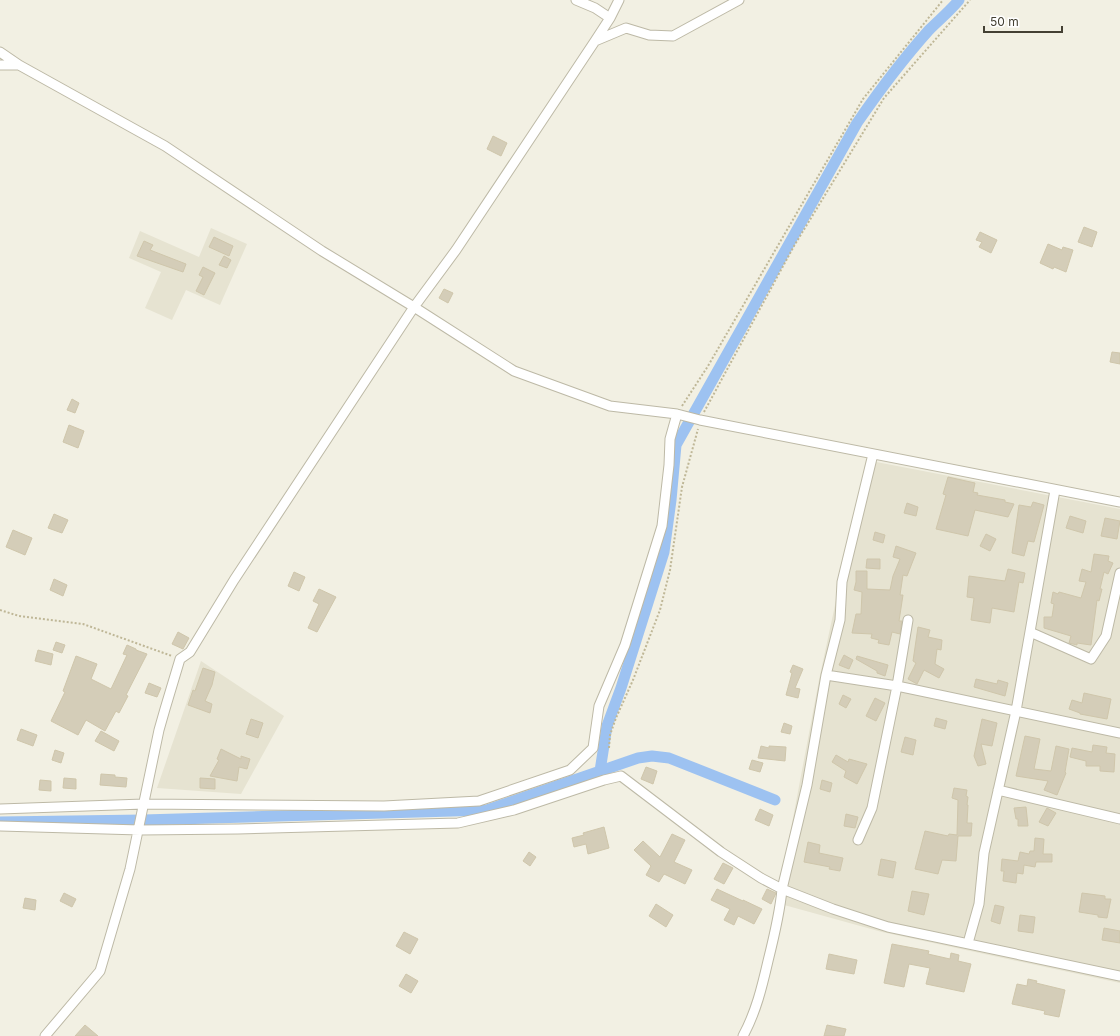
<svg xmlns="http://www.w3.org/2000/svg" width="1120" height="1036" viewBox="0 0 1120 1036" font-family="Inter,sans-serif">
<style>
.residential{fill:#e6e3d1}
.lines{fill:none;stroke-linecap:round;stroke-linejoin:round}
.canal{stroke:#9dc2f1;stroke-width:11}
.building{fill:#d4cdb8;stroke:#cfc6ab}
.minor-casing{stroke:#bdb9a6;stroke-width:11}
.path{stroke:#bfb797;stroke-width:2;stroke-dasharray:2 2;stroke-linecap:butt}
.minor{stroke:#fff;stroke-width:9}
</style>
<rect width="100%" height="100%" fill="#f2f0e3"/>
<!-- residential -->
<path class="residential" d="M211,228L247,244L220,305L186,290L172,320L145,308L161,272L129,258L140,231L199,257Z
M866,460L1120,509V983L882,932L777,903L819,680Z
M201,661L284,716L241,794L157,788Z"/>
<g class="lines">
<!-- canal -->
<path class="canal" d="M600,771L607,726L621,688L664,552L671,500L676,445L857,123C879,91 903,59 929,30C939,20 950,11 959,0
M0,822L143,820L487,810L638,758L652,756L669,758L775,800"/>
</g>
<!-- building -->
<path class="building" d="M493,136L507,143L501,156L487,149Z
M1084,227L1097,232L1092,247L1078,242Z
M980,232L997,240L991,253L979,247L982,242L976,240Z
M214,237L233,246L229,256L209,247Z
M144,241L153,245L150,250L186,264L183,272L137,256Z
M1048,244L1062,250L1063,247L1073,250L1066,272L1054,267L1053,269L1040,263Z
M224,256L231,260L227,268L219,265Z
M203,267L215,273L204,295L196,291L203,277L199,275Z
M444,289L453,293L448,303L439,298Z
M1112,352L1120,353V364L1110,362Z
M72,399L79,403L75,413L67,410Z
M69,425L84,431L78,448L63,442Z
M948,477L975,483L973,492L978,493L977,495L1005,500V502L1014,504L1008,517L975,510L968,536L936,529L946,495L943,494Z
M1033,502L1044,505L1034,542L1028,541L1024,556L1012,553L1019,505L1031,507Z
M907,503L918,507L916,516L904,513Z
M54,514L68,520L62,533L48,528Z
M1070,516L1086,521L1083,533L1066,528Z
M1105,518L1120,521L1117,539L1101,536Z
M13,530L32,538L25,555L6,547Z
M875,532L885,535L883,543L873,540Z
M986,534L996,539L990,551L980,546Z
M896,546L916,553L907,576L903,575L900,595H903L899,621H902L900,634L892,632L889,645L878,643L879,640L871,638L872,634L852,633L856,614H861L862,592L854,590L856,582V571H867V589L890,590L893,576L900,559L893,557Z
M1094,554L1109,556L1108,561L1113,563L1108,574L1104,572L1100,589H1102L1099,601L1097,600L1091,645L1077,643V645L1069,643L1071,636L1044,628V617H1052L1054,604L1051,603L1053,592L1058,594L1059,592L1081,598L1086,582L1079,581L1082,569L1091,572Z
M867,559H880V569L866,568Z
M1008,569L1025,573L1023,583L1019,582L1014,612L992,608L990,623L971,620L974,598L967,597L969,576L1005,581Z
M294,572L305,577L299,591L288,586Z
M54,579L67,585L63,596L50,590Z
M319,589L336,597L317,632L308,628L319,604L313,601Z
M918,627L930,630L928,637L942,640L941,650L937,649L935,664L944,669L939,678L924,670L917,684L908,679L916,663L913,661Z
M178,632L189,638L183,649L172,644Z
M56,642L65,645L62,653L53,650Z
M127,645L136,649V650L147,654L126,695L128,696L119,713L116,711L105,731L86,720L78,735L51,721L65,692L63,691L76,656L97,664L91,679L111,689L127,655L123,654Z
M38,650L53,654L51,665L35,661Z
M844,655L853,660L849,669L839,665Z
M857,656L888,665L885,676L877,673V671L856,659Z
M793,665L803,669L795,688L800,689L798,698L786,695L792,673L790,672Z
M203,668L215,672L212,685L205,701L212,704L210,713L188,705L193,690L195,691Z
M976,679L997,684L998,680L1008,683L1005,696L974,687Z
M149,683L161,688L157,697L145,693Z
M1084,693L1111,699L1107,719L1080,714V713L1069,709L1072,700L1082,703Z
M843,695L851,699L846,708L839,704Z
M875,698L885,703L876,721L866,716Z
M936,718L947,721L945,729L934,726Z
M251,719L263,723L258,738L246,734Z
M982,719L997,723L992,746L981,744L986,764L978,766L974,756Z
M784,723L792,726L790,734L781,732Z
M21,729L37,735L33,746L17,740Z
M101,731L119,741L114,751L95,741Z
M1025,736L1040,739L1034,769L1051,771L1056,746L1069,749L1065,772L1066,773L1057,795L1044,790L1048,781L1016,776Z
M905,737L916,740L913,755L901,752Z
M1093,745L1107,747L1106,753L1115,754L1114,772L1100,771V766H1086V761L1070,757L1072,748L1092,752Z
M761,746L769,748V746L786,747L785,761L758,758Z
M221,749L241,759V756L250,759L247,769L239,767L237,781L210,776L219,760L217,759Z
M55,750L64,753L61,763L52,760Z
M836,755L848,762L849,759L867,764L857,784L844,777L846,771L832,762Z
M752,760L763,763L760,772L749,769Z
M646,767L657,771L653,784L641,779Z
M101,774L115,775V777L127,778L126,787L100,785Z
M64,778L76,779V789L63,788Z
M200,778L215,779V789L200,788Z
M40,780L51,781V791L39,790Z
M822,780L832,783L830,792L820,789Z
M954,788L967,790L966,796L968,797L967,805H968L967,823H972L971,836H958L956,861L942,860L938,874L915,869L925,831L948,836L949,834L957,835L958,800L952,798Z
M1026,807L1028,826H1018V819H1016L1014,808Z
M1047,808L1056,813L1048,826L1039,822Z
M760,809L773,815L769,826L755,820Z
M846,814L858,817L855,828L844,826Z
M604,827L609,848L588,854L586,844L574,847L572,838L584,835L583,833Z
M672,834L685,840L674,862L692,870L685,884L664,874L659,882L646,875L651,866L634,850L643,841L660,857Z
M1035,838L1044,839L1043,854H1052V862H1036L1035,867L1024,865L1023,874L1017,873L1016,883L1003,881L1004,871H1001L1002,859L1018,861L1020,852L1029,854L1030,851H1034Z
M808,842L820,845L819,853L843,858L840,871L829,869L830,867L804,862Z
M529,852L536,857L530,866L523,861Z
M881,859L896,862L893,878L878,875Z
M723,863L733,868L724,884L714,879Z
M717,889L743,901V900L762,909L754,924L738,916L734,925L724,920L730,909L711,900Z
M767,889L776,893L771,904L762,899Z
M912,891L929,894L924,915L908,911Z
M64,893L76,899L72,907L60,901Z
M1082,893L1105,896V899H1111L1107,918L1098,917V915L1079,912Z
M25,898L36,900L35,910L23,908Z
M656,904L673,915L666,927L649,916Z
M995,905L1004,907L1000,924L991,921Z
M1020,915L1035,917L1033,933L1018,931Z
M1104,928L1120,931V943L1102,940Z
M404,932L418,939L410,954L396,946Z
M892,944L929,951L928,954L950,959L951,953L959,955L958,961L971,964L964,992L926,984L930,968L909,964L904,987L884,983Z
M829,954L857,960L854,974L826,969Z
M406,974L418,981L411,993L399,986Z
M1028,979L1037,981L1036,983L1065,990L1059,1017L1044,1014L1045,1011L1012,1004L1017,984L1027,986Z
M85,1025L98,1036H75Z
M827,1025L846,1029L844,1036H824Z"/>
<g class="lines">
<!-- minor casing -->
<g class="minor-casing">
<path id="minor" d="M576,0L595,8L610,18
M595,41L626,28L649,35L673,36L739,0
M0,52L19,65
M0,65H19L165,146L322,251L414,307L514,371L610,406L677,414L700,420L1120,502
M1030,632L1091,659L1106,636L1120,573
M826,675L897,686L1120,733
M998,790L1120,819
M0,809L144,804L384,806L479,801L570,770L593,748L599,706L625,645L662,526L669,465L670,439L677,414
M0,826L140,830L238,829L458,823L514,810L604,780L621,776L721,852L761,878L782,889L833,909L888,927L1120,976
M858,840L872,808L897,686L908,620
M968,943L979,904L984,853L1016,711L1055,490
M45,1036L100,971L130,869L159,730L165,709L180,659L190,652L234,580L414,307L456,250L595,41L610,18L619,0
M743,1036C756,1012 762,987 768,961C774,937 780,913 782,889L807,785L826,675L840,620L842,582L873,454"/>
</g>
<!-- path -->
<path class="path" d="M682,406L708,366L863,99L943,0
M704,412L794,246L884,98L970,0
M0,610L19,616L83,624L172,656
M609,748L610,735L616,718L633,680L660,610L670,570L682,487L698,429"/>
<!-- minor -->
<use href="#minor" class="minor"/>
</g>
<!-- scale -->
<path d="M984 26v6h78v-6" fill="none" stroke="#444033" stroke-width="2"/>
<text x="990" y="26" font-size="12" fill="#444033" stroke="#ffffff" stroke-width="3" paint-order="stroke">50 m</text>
</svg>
